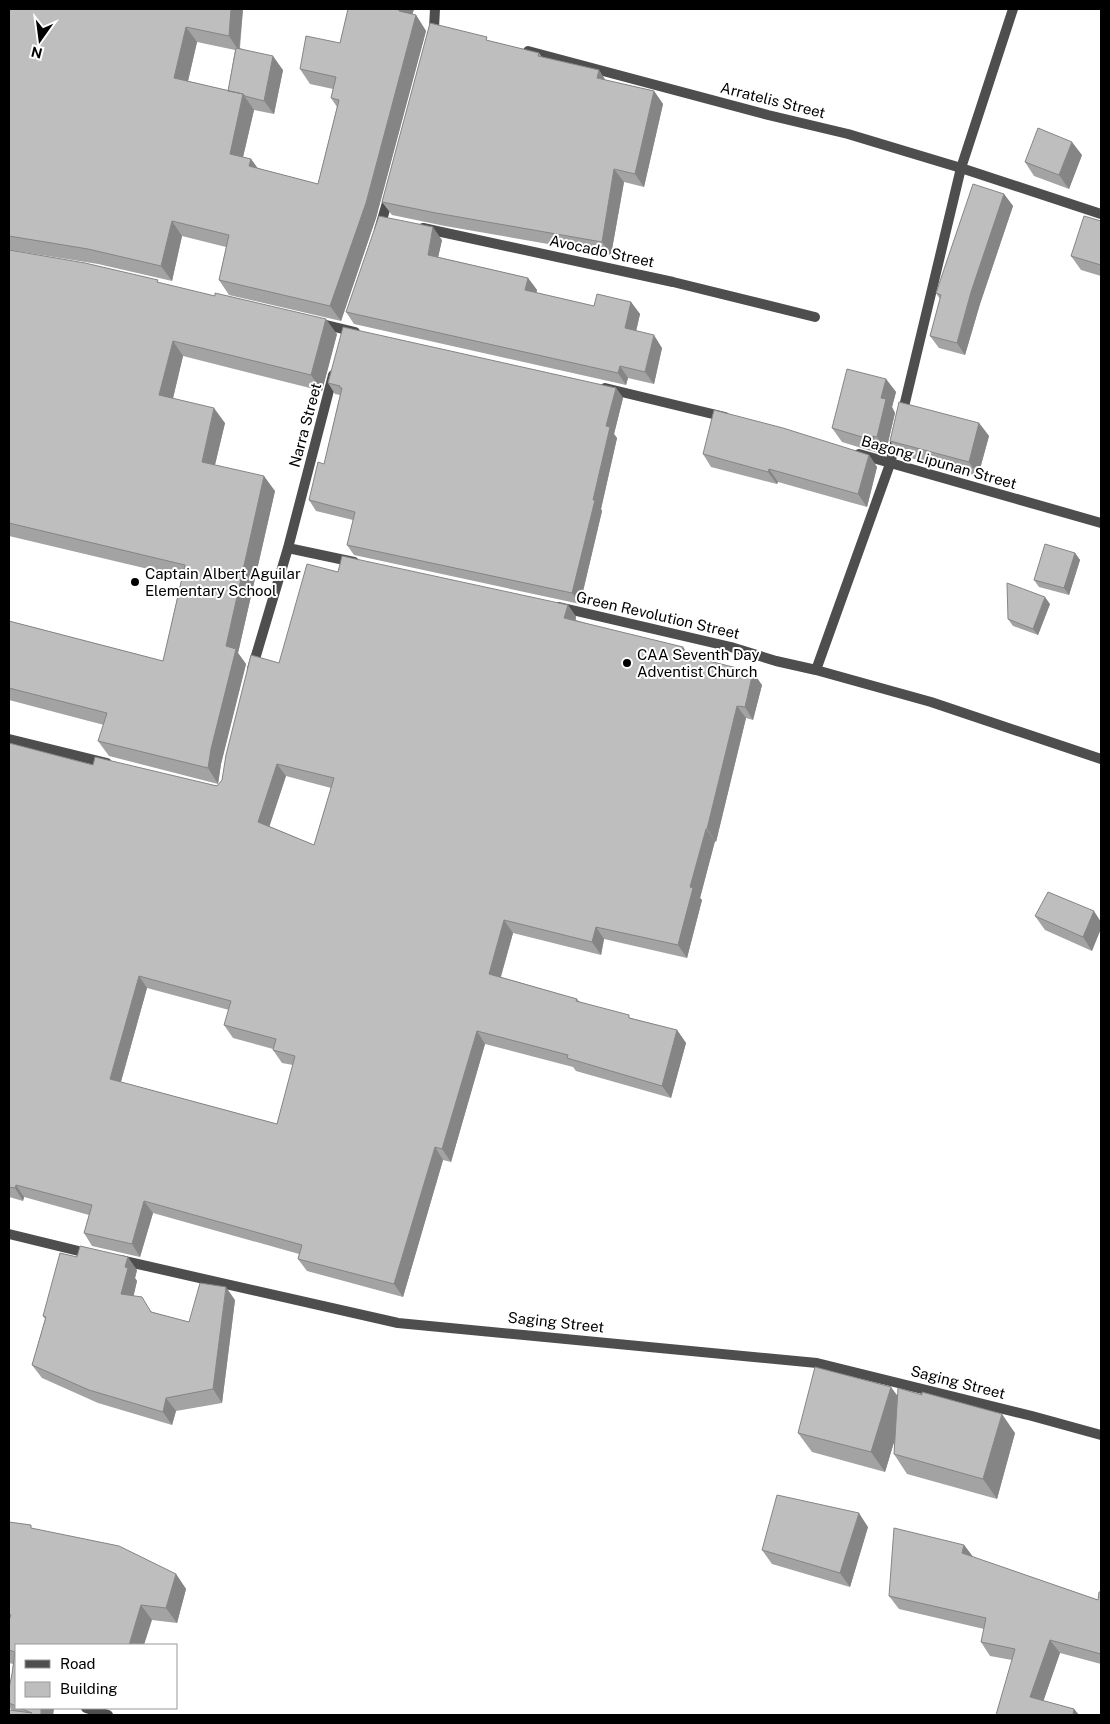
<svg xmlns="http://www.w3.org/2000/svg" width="1110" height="1724" viewBox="0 0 1110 1724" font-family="'Public Sans',sans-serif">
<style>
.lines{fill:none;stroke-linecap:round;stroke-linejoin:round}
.minor{stroke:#4e4e4e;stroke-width:10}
.wall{fill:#a3a3a3;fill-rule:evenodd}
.shaded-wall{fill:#858585}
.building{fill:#bebebe;stroke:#858585;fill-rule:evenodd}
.poi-dot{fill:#000;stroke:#fff;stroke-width:2}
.labels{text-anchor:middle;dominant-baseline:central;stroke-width:4;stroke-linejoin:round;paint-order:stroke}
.street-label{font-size:15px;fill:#000;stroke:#fff}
.poi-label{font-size:15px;fill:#000;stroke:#fff;text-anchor:start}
</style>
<rect width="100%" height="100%" fill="#fff"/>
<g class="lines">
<!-- minor -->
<path class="minor" d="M432,37L434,28L435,9
M528,51L768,115L848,134L961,168L1101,214
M423,228L673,282L815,317
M379,230L389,196
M318,323L355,332
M605,388L725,417
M902,415L961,168L1013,9
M859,454L1101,523
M288,548L354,562
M559,607L731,647L776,661L816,670L931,702L1101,759
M252,669L288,548L333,375
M816,670L890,464L897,434
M9,739L107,763
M9,1234L91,1254
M120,1260L398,1323L817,1363L1032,1416L1101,1435
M86,1708L108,1715"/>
</g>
<!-- wall -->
<path class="wall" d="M9,9H243L240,48L283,70L274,114L254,110L243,157L251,159L257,168L318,184L337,107L331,98L333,89L310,84L300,69L340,43L348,9H414L412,15H416L426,31L376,218L341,321L229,295L219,280L226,247L182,236L172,281L98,264L10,250L160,283L337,334L322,391L183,356L173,398L225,423L215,465L275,491L238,653L246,664L221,764L218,784L109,756L98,741L104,725L9,700V621L163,661L182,577L9,536ZM197,42L235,50L228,91L188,81Z
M490,41L539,53L542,57L599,70L605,80L654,91L663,104L644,187L624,182L611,255L445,226L392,215L382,202Z
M1082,155L1069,189L1034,176L1025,162Z
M1004,194L1013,206L980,304L965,355L939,348L930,336L940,299L936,293Z
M1101,221V276L1081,270L1071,256Z
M442,240L438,257L528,278L537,290L536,293L594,306L631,302L640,314L636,331L662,348L654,384L628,378L626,385L354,324L346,312Z
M886,379L896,392L892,407L895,413L886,451L882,450L881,454L842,442L832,428Z
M328,383L616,388L623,398L614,434L617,438L601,509L602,511L580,604L354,555L347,545L353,520L316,511L309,500L324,464L340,395L335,394Z
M979,423L989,436L978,476L899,455L890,441Z
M703,454L869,455L877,467L867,507L778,482L777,484L711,467Z
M1075,553L1080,560L1069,595L1039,587L1034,580Z
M338,572L568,605L576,617V620L690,656L762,685L753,720L746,718L716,842L715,841L700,898L702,900L687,958L604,939L601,955L513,933L501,977L577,999L580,1002L631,1018L677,1030L686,1043L671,1098L576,1071L573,1067L485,1044L451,1162L443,1160L403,1297L307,1271L298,1259L299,1254L153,1213L140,1257L92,1246L84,1233L89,1215L24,1197L23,1201L9,1197V743L93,765L217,786L222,780L279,663ZM286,776L331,788L314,845L269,826ZM147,988L229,1010L224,1025L233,1038L273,1049V1050L282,1063L293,1065L277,1124L121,1082Z
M1050,604L1038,635L1013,626L1008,619Z
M1094,911L1092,951L1045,930L1035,916Z
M137,1270L135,1278L137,1281L133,1296L152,1312L189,1322L235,1300L222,1403L176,1411L172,1425L98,1403L42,1378L32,1365L45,1319L43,1316Z
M897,1395L1015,1433L997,1499L907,1474L894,1454V1442L885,1472L812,1452L798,1433Z
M9,1522L34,1529L176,1574L186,1589L177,1623L152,1620L16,1645V1708H54L53,1715H9L12,1711L9,1706V1688L12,1674L13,1664L9,1663Z
M868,1527L850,1587L772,1564L762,1550Z
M964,1545L973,1557L1098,1600L1101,1592V1664L1060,1653L1043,1701L1074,1709L1079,1715H996L1012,1660L990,1656L981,1642L984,1629L899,1609L889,1596Z"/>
<!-- shaded-wall -->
<path class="shaded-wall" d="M231,9H243L239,51L229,36Z
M399,9H414L409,26L399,11Z
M416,15L426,31L376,218L341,321L330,306Z
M186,27L197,42L185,94L174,78Z
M273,56L283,70L274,114L264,101Z
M599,70L608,84L597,78Z
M654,91L663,104L644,187L635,174Z
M243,94L254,110L240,170L230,154Z
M1072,142L1082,155L1069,189L1059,175Z
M251,159L262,174L249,166Z
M614,169L624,182L611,255L602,242Z
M1004,194L1013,206L980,304L965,355L957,343L971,292Z
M172,221L182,236L172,281L161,266Z
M433,227L442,240L436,267L428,255Z
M528,278L537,290L534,302L525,290Z
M631,302L640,314L634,340L625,328Z
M326,319L337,334L322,391L311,375Z
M654,335L662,348L654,384L645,372Z
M173,341L183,356L170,411L159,395Z
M620,366L628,378L626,385L618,373Z
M886,379L896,392L892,407L895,413L886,451L877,437L881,398Z
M616,388L623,398L614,434L617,438L601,509L602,511L580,604L572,593L606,426Z
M214,408L225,423L212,477L202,462Z
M979,423L989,436L978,476L969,462Z
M873,436L882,450L881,454L872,440Z
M869,455L877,467L867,507L858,494Z
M769,469L778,482L777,484L768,472Z
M264,476L275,491L238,653L246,664L221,764L218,784L208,768L226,646Z
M1075,553L1080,560L1069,595L1064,588Z
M1045,597L1050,604L1038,635L1033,629Z
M568,605L576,617L573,630L564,618Z
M683,647L692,660L681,654Z
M753,672L762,685L753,720L745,707Z
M737,706L746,718L716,842L707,829Z
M277,764L286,776L267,834L258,822Z
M706,829L715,841L700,898L702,900L687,958L678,945L690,887Z
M1094,911L1101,922V929L1092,951L1083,937Z
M504,920L513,933L498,986L489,974Z
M596,927L604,939L601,955L592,942Z
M139,976L147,988L118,1092L110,1079Z
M677,1030L686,1043L671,1098L662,1086Z
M477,1031L485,1044L451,1162L442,1149Z
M435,1147L443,1160L403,1297L394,1284Z
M16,1185L24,1197L23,1201L15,1188Z
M144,1201L153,1213L140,1257L132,1244Z
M128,1257L137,1270L135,1278L137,1281L131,1308L121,1294L125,1267Z
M226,1287L235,1300L222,1403L213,1389Z
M891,1387L905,1406L885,1472L871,1452Z
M166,1398L176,1411L172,1425L163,1412Z
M1002,1414L1015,1433L997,1499L983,1479Z
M859,1513L868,1527L850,1587L840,1573Z
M964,1545L974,1558L962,1553Z
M176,1574L186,1589L177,1623L166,1608Z
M141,1605L152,1620L144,1645H129Z
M1050,1640L1060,1653L1040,1711L1030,1697Z
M41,1708H54L53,1715H41Z
M1074,1709L1079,1715H1073Z"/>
<!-- building -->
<path class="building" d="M9,9H231L229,36L186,27L174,78L243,94L230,154L251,159L249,166L318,184L339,100L331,98L336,77L300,69L306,36L340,43L348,9H399V11L416,15L366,203L330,306L219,280L229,235L172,221L161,266L88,249L9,236Z
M430,23L487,37L486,40L539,53L538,56L599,70L597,78L654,91L635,174L614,169L602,242L436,213L382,202Z
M236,48L273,56L264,101L245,96L243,94L228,91Z
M1038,128L1072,142L1059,175L1025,162Z
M973,184L1004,194L971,292L957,343L930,336L941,295L936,293Z
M379,216L433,227L428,255L528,278L525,290L594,306L597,294L631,302L625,328L654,335L645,372L620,366L618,373L346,312Z
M1084,216L1101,221V265L1071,256Z
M9,250L85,263L158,280L157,282L215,296V293L326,319L311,375L173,341L159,395L214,408L202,462L264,476L226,646L236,649L211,749L208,768L98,741L107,713L9,688V621L163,661L185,565L9,523Z
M343,327L616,388L606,426L610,427L593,500H595L572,593L347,545L355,512L309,500L318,462L324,464L342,388H340V386L328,383Z
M847,369L886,379L881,398L886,399L877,437L873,436L872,440L832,428Z
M899,402L979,423L969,462L890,441Z
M714,410L783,428L869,455L858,494L769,469L768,472L703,454Z
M1045,544L1075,553L1064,588L1034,580Z
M342,556L568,605L564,618L683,647L681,654L753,672L745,707L737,706L707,829H706L690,887L693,888L678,945L596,927L592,942L504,920L489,974L577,999L576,1001L629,1015V1018L677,1030L662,1086L567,1058L568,1055L477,1031L442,1149L435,1147L394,1284L298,1259L302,1245L144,1201L132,1244L84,1233L92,1205L16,1185L15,1188L9,1187V743L93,765L95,757L217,786L222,780L226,755L251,655L279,663L307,564L338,572ZM277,764L334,778L314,845L258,822ZM139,976L231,1001L224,1025L276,1039L273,1050L295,1056L277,1124L110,1079Z
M1007,583L1045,597L1033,629L1008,619Z
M1048,892L1094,911L1083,937L1035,916Z
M80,1246L128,1257L125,1267L128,1268L121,1294L142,1297L151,1312L189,1322L200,1283L226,1287L213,1389L166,1398L163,1412L89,1390L32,1365L46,1317L43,1316L60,1253L77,1257Z
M815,1367L891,1387L871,1452L798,1433Z
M898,1388L922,1395V1392L1002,1414L983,1479L894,1454Z
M777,1495L859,1513L840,1573L762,1550Z
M9,1522L31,1525V1528L119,1546L176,1574L166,1608L141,1605L129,1645H16V1706L9,1703V1688L12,1674L15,1652L9,1650V1620L11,1615L9,1614Z
M894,1528L964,1545L962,1553L1098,1600L1099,1592H1101V1654L1050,1640L1030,1697L1074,1709L1073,1715H996L1015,1649L981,1642L986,1618L889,1596Z
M20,1708H41V1715H9V1710L32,1713Z"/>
<!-- markers -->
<g class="poi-dot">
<circle cx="135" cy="582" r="5"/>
<circle cx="627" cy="663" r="5"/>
</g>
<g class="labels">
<!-- street labels -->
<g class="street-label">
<text transform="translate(773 100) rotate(14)">Arratelis Street</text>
<text transform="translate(602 251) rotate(12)">Avocado Street</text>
<text transform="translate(305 425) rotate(-75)">Narra Street</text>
<text transform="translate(939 462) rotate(16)">Bagong Lipunan Street</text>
<text transform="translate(658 615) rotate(13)">Green Revolution Street</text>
<text transform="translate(556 1322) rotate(6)">Saging Street</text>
<text transform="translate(958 1382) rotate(14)">Saging Street</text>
</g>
<!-- poi labels -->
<g class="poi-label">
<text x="145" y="573">Captain Albert Aguilar<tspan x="145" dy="17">Elementary School</tspan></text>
<text x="637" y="654">CAA Seventh Day<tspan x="637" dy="17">Adventist Church</tspan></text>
</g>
</g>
<!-- border -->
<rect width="1110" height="1724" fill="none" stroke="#000000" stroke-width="20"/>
<!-- legend -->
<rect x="15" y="1644" width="162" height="65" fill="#ffffff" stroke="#999999"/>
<rect x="25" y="1660" width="25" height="8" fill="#4e4e4e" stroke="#999999"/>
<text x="60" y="1669" font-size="15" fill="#000000">Road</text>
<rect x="25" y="1682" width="25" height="15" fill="#bebebe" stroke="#999999"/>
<text x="60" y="1694" font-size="15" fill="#000000">Building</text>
<!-- north arrow -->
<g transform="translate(40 40) rotate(194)" stroke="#ffffff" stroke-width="4" paint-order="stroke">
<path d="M0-4L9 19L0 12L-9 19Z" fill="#000000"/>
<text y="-8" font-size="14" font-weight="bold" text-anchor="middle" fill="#000000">N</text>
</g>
</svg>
